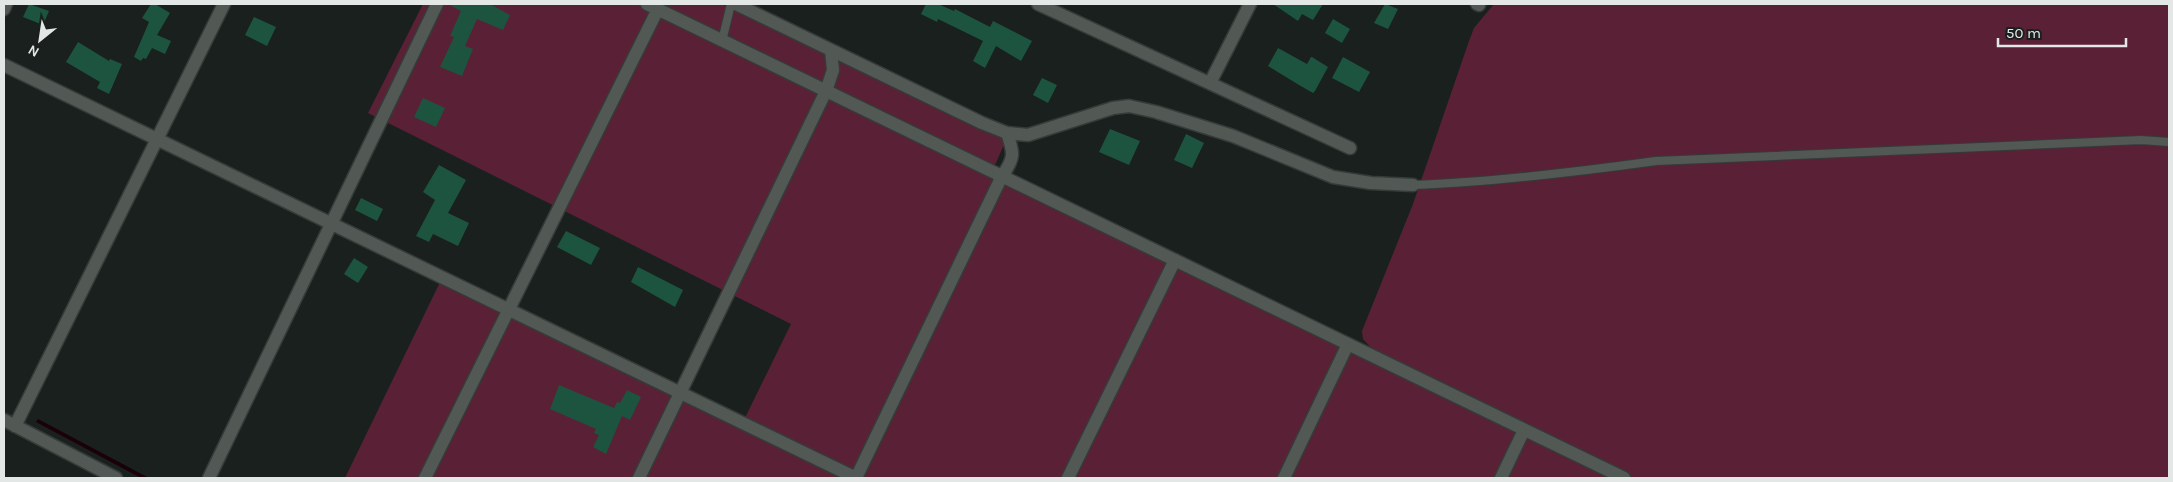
<svg xmlns="http://www.w3.org/2000/svg" width="2173" height="482" viewBox="0 0 2173 482" font-family="Karla,sans-serif">
<style>
.green{fill:#5a2136}
.water{fill:#1a0007}
.building{fill:#1c5440}
.lines{fill:none;stroke-linecap:round;stroke-linejoin:round}
.service-casing{stroke:#363b39;stroke-width:10}
.minor-casing{stroke:#363b39;stroke-width:15}
.service{stroke:#525955;stroke-width:8}
.minor{stroke:#525955;stroke-width:12}
</style>
<rect width="100%" height="100%" fill="#1a201d"/>
<!-- green -->
<path class="green" d="M423,4H722L978,129L1006,140L995,165L1627,478H345L444,274L741,426L791,324L368,113Z
M1494,4H2169V478H1632L1375,352L1363,339L1362,331L1413,204L1469,41L1474,28Z"/>
<!-- water -->
<path class="water" d="M38,419L149,478H141L36,422Z"/>
<!-- building -->
<path class="building" d="M29,4L49,11L43,25L23,17Z
M151,4H155L170,13L157,35L171,41L165,54L152,48L146,59L143,58L141,61L134,57L149,22L142,18Z
M448,4H490L510,15L503,30L477,19L465,46L473,49L462,76L440,67L454,37L450,36L461,11Z
M926,4H938L954,11L955,9L990,27L993,21L1032,41L1021,61L996,46L985,68L973,61L983,41L938,19L937,22L921,14Z
M1273,4H1323L1313,20L1302,14L1298,21Z
M1385,4L1398,9L1388,29L1374,23Z
M254,17L276,27L267,46L245,35Z
M1333,19L1350,29L1342,43L1325,33Z
M78,42L109,61L110,59L122,64L109,94L97,88L100,82L66,62Z
M1278,48L1307,64L1311,57H1312L1328,67L1315,91L1313,93L1299,85L1268,66Z
M1343,57L1370,72L1359,92L1332,78Z
M1042,78L1057,85L1048,103L1033,95Z
M423,98L445,108L436,127L414,117Z
M1110,129L1140,141L1129,165L1099,152Z
M1186,134L1204,143L1192,168L1174,160Z
M439,165L466,180L448,213L469,223L458,246L433,234L429,242L416,236L435,200L423,192Z
M361,198L383,209L377,221L355,210Z
M566,231L600,248L591,265L557,247Z
M354,258L368,267L358,283L344,274Z
M638,267L683,290L675,307L631,282Z
M559,385L614,408L617,402L620,403L627,390L641,397L630,420L622,416L606,454L593,447L599,435L594,433L596,429L550,409Z"/>
<g class="lines">
<!-- service casing -->
<g class="service-casing">
<path id="service" d="M722,41L731,4
M1413,185C1494,182 1576,172 1656,161L2141,140L2169,142"/>
</g>
<!-- minor casing -->
<g class="minor-casing">
<path id="minor" d="M647,4L1624,478
M736,4L982,123L1007,133L1028,135L1113,108L1129,106L1156,112L1233,136L1333,177L1371,183L1413,185
M1038,4L1350,148
M1477,4L1479,5
M4,9L6,4
M4,65L856,478
M1210,83L1250,4
M4,420L116,478
M15,426L224,4
M209,478L437,4
M425,478L658,9
M639,478L826,91L833,70L831,50
M856,478L1002,176C1015,158 1014,153 1007,133
M1068,478L1175,260
M1284,478L1348,344
M1501,478L1524,430"/>
</g>
<!-- service -->
<use href="#service" class="service"/>
<!-- minor -->
<use href="#minor" class="minor"/>
</g>
<!-- border -->
<rect width="2173" height="482" fill="none" stroke="#e3e7e5" stroke-width="10"/>
<!-- north arrow -->
<g transform="translate(40 40) rotate(210)" stroke="#1a201d" stroke-width="4" paint-order="stroke">
<path d="M0-4L9 19L0 12L-9 19Z" fill="#e3e7e5"/>
<text y="-8" font-size="14" font-weight="bold" text-anchor="middle" fill="#e3e7e5">N</text>
</g>
<!-- scale -->
<path d="M1998 38v8h128v-8" fill="none" stroke="#e3e7e5" stroke-width="2.5"/>
<text x="2006" y="38" font-size="15" fill="#e3e7e5" stroke="#1a201d" stroke-width="4" paint-order="stroke">50 m</text>
</svg>
